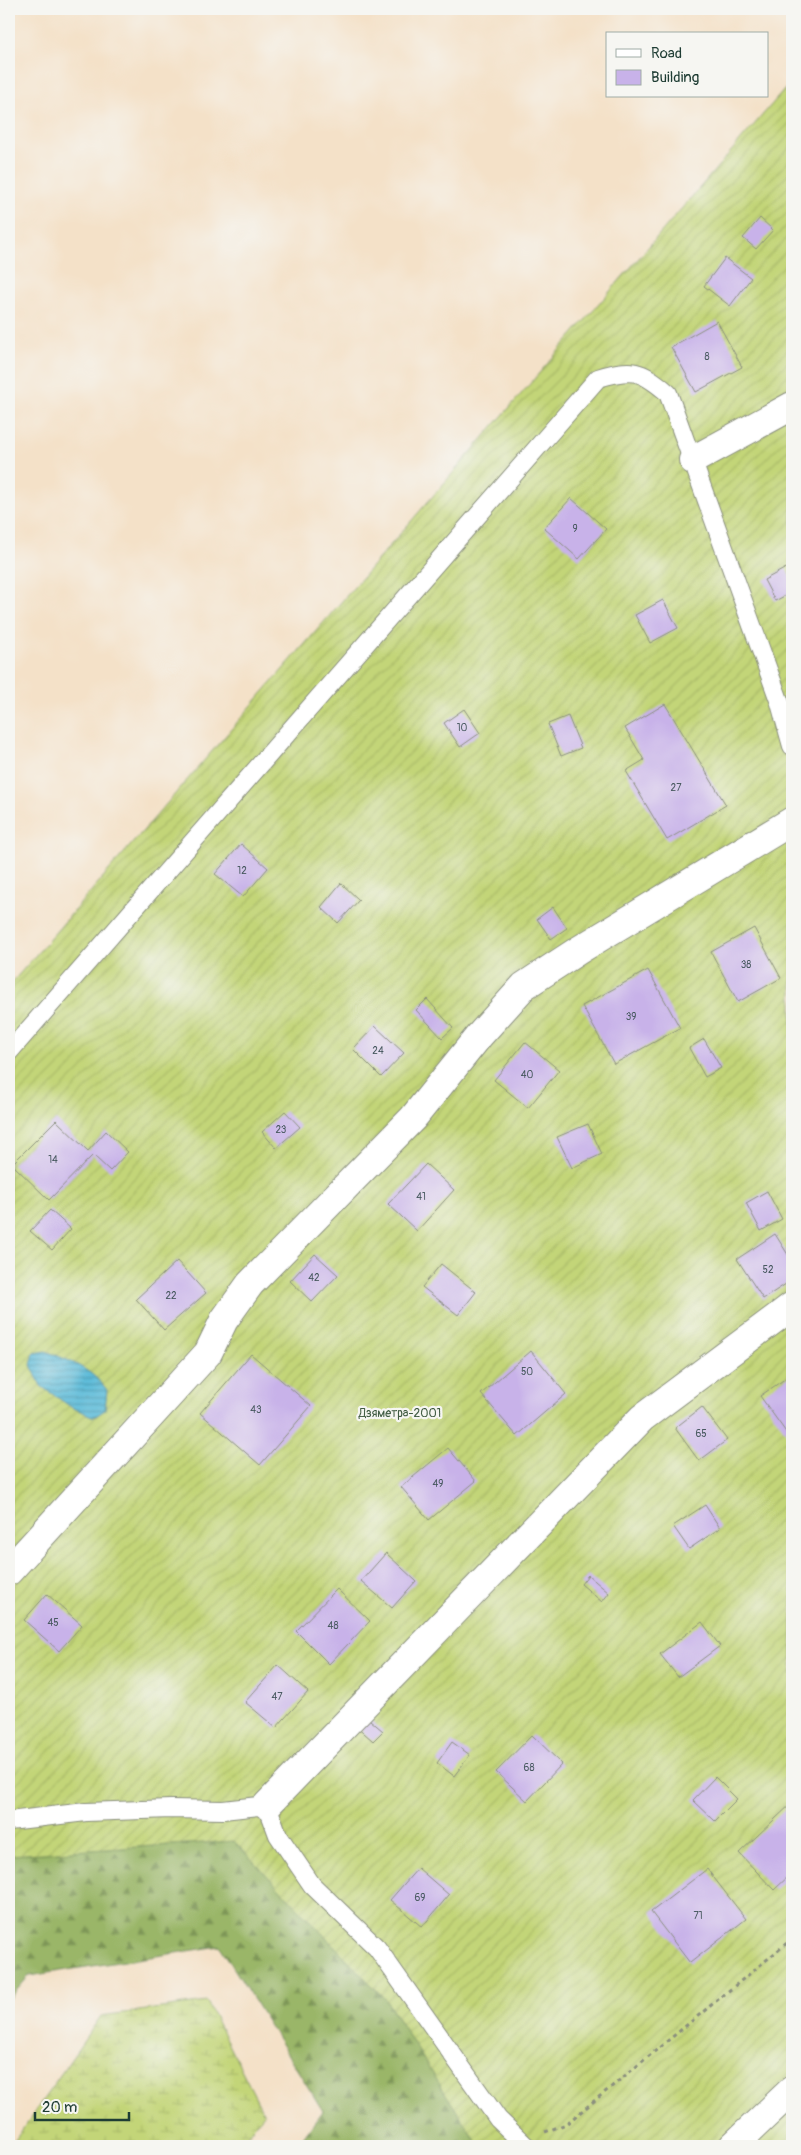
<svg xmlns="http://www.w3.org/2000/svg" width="801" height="2155" viewBox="0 0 801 2155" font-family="Pangolin,sans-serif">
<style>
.forest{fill:url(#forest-firs);stroke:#5c7a4e}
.wetland{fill:url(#wetland-marsh);stroke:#718956}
.garden{fill:url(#garden-furrows);stroke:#718956}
.water{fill:url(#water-rules);stroke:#3d7c86}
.building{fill:#c8b2e9}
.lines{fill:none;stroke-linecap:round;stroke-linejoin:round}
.lane-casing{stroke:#8a8f7e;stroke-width:20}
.street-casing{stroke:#8a8f7e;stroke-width:30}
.path{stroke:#8a8f7e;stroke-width:3;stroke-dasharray:4 4;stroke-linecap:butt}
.lane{stroke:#fff;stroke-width:18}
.street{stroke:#fff;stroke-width:28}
.labels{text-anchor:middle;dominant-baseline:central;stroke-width:4.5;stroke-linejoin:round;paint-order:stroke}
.number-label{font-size:10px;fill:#495a61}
.park-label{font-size:12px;fill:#405b42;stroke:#f6f6f2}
</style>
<defs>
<pattern id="forest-firs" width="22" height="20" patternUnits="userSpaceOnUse" patternTransform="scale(1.25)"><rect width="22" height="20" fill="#9ab668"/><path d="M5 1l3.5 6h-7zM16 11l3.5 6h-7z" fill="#7d9556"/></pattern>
<pattern id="wetland-marsh" width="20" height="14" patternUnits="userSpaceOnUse" patternTransform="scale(1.25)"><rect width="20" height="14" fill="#c3d578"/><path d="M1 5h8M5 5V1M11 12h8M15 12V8" fill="none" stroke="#a7b868"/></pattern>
<pattern id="garden-furrows" width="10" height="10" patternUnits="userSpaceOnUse" patternTransform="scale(1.25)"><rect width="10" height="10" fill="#c3d578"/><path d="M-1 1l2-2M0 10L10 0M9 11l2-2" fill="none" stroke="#a7b868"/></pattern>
<pattern id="water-rules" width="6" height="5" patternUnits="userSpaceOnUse" patternTransform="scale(1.25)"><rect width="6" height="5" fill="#5bbbd9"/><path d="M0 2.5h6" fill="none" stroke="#4b99b1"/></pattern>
</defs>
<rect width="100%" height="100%" fill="#f6f6f2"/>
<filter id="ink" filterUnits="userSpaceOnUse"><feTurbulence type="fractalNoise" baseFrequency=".02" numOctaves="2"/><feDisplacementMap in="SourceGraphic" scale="10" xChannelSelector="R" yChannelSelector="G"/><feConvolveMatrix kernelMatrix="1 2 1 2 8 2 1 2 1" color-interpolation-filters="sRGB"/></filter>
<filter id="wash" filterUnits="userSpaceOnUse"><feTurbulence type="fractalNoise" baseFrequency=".0096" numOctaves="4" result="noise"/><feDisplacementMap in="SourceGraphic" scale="20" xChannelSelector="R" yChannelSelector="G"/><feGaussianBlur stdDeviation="1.12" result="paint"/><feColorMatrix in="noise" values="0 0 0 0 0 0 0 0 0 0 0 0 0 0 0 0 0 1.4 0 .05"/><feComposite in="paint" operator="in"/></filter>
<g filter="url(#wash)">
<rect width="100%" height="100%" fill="#f4e1c8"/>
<!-- forest -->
<path class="forest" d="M234,1841L386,2000L479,2146H297L323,2111L220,1946L29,1976L9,1999V1855Z"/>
<!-- wetland -->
<path class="wetland" d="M207,2002L264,2114L239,2146H11L101,2016Z"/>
<!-- garden -->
<path class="garden" d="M792,81V2146H479L386,2000L234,1841L9,1855V986Z"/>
<!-- water -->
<path class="water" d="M46,1351C70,1361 92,1369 107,1390L105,1410L94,1417L71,1407L41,1386L31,1365L34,1353Z"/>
<g id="blocks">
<!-- building -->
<path class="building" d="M760,218L773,230L756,249L743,238Z
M725,258L751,278L730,306L704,286Z
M717,321L742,367L696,392L671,347Z
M571,498L606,529L579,559L544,528Z
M786,568L792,581V592L775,601L764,580Z
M663,600L678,628L650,643L635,615Z
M665,704L726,805L667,840L626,771L644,760L625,728Z
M464,709L480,733L460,747L444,723Z
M568,716L581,748L561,756L548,724Z
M241,844L268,868L243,897L215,874Z
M341,883L359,900L338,923L321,907Z
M553,907L567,928L551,939L537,919Z
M754,928L781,978L738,1002L711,952Z
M648,970L680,1028L614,1064L582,1006Z
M427,999L453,1028L442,1038L416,1010Z
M375,1026L404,1053L381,1077L353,1049Z
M704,1039L721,1068L705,1077L689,1048Z
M525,1042L559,1070L528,1108L494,1080Z
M285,1111L300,1127L276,1148L262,1132Z
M56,1120L88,1151L106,1131L128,1152L110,1171L93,1155L49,1200L12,1164Z
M588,1124L602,1154L572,1168L557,1137Z
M426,1164L454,1190L417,1231L388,1204Z
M767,1191L782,1219L761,1231L746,1203Z
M50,1210L71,1229L52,1250L30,1231Z
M775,1234L792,1261V1280L763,1299L737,1259Z
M315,1254L338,1275L312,1302L290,1281Z
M177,1261L206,1293L164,1330L136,1299Z
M441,1264L476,1292L458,1315L422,1287Z
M531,1351L566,1394L517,1436L481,1394Z
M251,1354L311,1406L260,1465L200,1413Z
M792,1374V1431L788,1435L760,1396Z
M702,1407L727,1440L699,1461L675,1428Z
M448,1448L476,1481L429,1520L401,1487Z
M705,1505L720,1528L689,1549L673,1526Z
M386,1553L416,1581L392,1608L361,1581Z
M588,1575L609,1593L602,1602L581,1584Z
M337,1589L370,1621L329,1664L296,1631Z
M47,1594L82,1625L59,1651L24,1620Z
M702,1622L720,1646L678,1677L660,1654Z
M278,1665L308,1692L276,1728L245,1702Z
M363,1714L383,1731L373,1741L354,1724Z
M532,1735L562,1764L527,1801L496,1772Z
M452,1742L470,1755L454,1776L437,1763Z
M715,1777L737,1799L715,1821L693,1800Z
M792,1803V1873L774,1890L739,1853Z
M418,1868L449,1895L422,1927L390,1900Z
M707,1869L746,1919L690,1963L651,1912Z"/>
</g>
</g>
<g filter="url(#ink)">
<use href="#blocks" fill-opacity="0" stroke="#8a8f7e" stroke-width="1"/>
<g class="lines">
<!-- lane casing -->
<g class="lane-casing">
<path id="lane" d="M9,1052L598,378C632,368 640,369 668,393L780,703L792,746
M9,1821L86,1812L171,1809L223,1810L267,1805L278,1835L312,1885L377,1948L498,2119L526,2146"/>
</g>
<!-- street casing -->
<g class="street-casing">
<path id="street" d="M693,460L792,406
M9,1571L208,1353L224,1320L250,1284L413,1118L479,1036L524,986L579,950L792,821
M267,1805L642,1418L792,1306
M733,2146L792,2090"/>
</g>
<!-- path -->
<path class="path" d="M545,2132L566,2124L792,1939"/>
<!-- lane -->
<use href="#lane" class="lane"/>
<!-- street -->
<use href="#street" class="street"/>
</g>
</g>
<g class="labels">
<!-- number labels -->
<g class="number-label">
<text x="707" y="357">8</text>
<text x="575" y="529">9</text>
<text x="462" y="728">10</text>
<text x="676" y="788">27</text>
<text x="242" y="871">12</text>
<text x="746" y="965">38</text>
<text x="631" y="1017">39</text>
<text x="378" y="1051">24</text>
<text x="527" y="1075">40</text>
<text x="281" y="1130">23</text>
<text x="53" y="1160">14</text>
<text x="421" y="1197">41</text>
<text x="768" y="1270">52</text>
<text x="314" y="1278">42</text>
<text x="171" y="1296">22</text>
<text x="527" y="1372">50</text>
<text x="256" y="1410">43</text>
<text x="701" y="1434">65</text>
<text x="438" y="1484">49</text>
<text x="53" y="1623">45</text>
<text x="333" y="1626">48</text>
<text x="277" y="1697">47</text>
<text x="529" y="1768">68</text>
<text x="420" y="1898">69</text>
<text x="698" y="1916">71</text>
</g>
<!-- park labels -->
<g class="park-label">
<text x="400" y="1413">Дзяметра-2001</text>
</g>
</g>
<!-- margin -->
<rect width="801" height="2155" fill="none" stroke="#f6f6f2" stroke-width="30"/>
<!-- legend -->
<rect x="606" y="32" width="162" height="65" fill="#f6f6f2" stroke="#a0aca6"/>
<rect x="616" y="49" width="25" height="8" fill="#ffffff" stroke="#a0aca6"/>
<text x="651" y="58" font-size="15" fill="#1f3d34">Road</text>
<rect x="616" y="70" width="25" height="15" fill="#c8b2e9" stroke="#a0aca6"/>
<text x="651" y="82" font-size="15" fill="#1f3d34">Building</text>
<!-- scale -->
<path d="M35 2112v8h94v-8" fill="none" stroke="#1f3d34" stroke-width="2.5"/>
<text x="42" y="2112" font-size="15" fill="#1f3d34" stroke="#f6f6f2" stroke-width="4" paint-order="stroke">20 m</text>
</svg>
